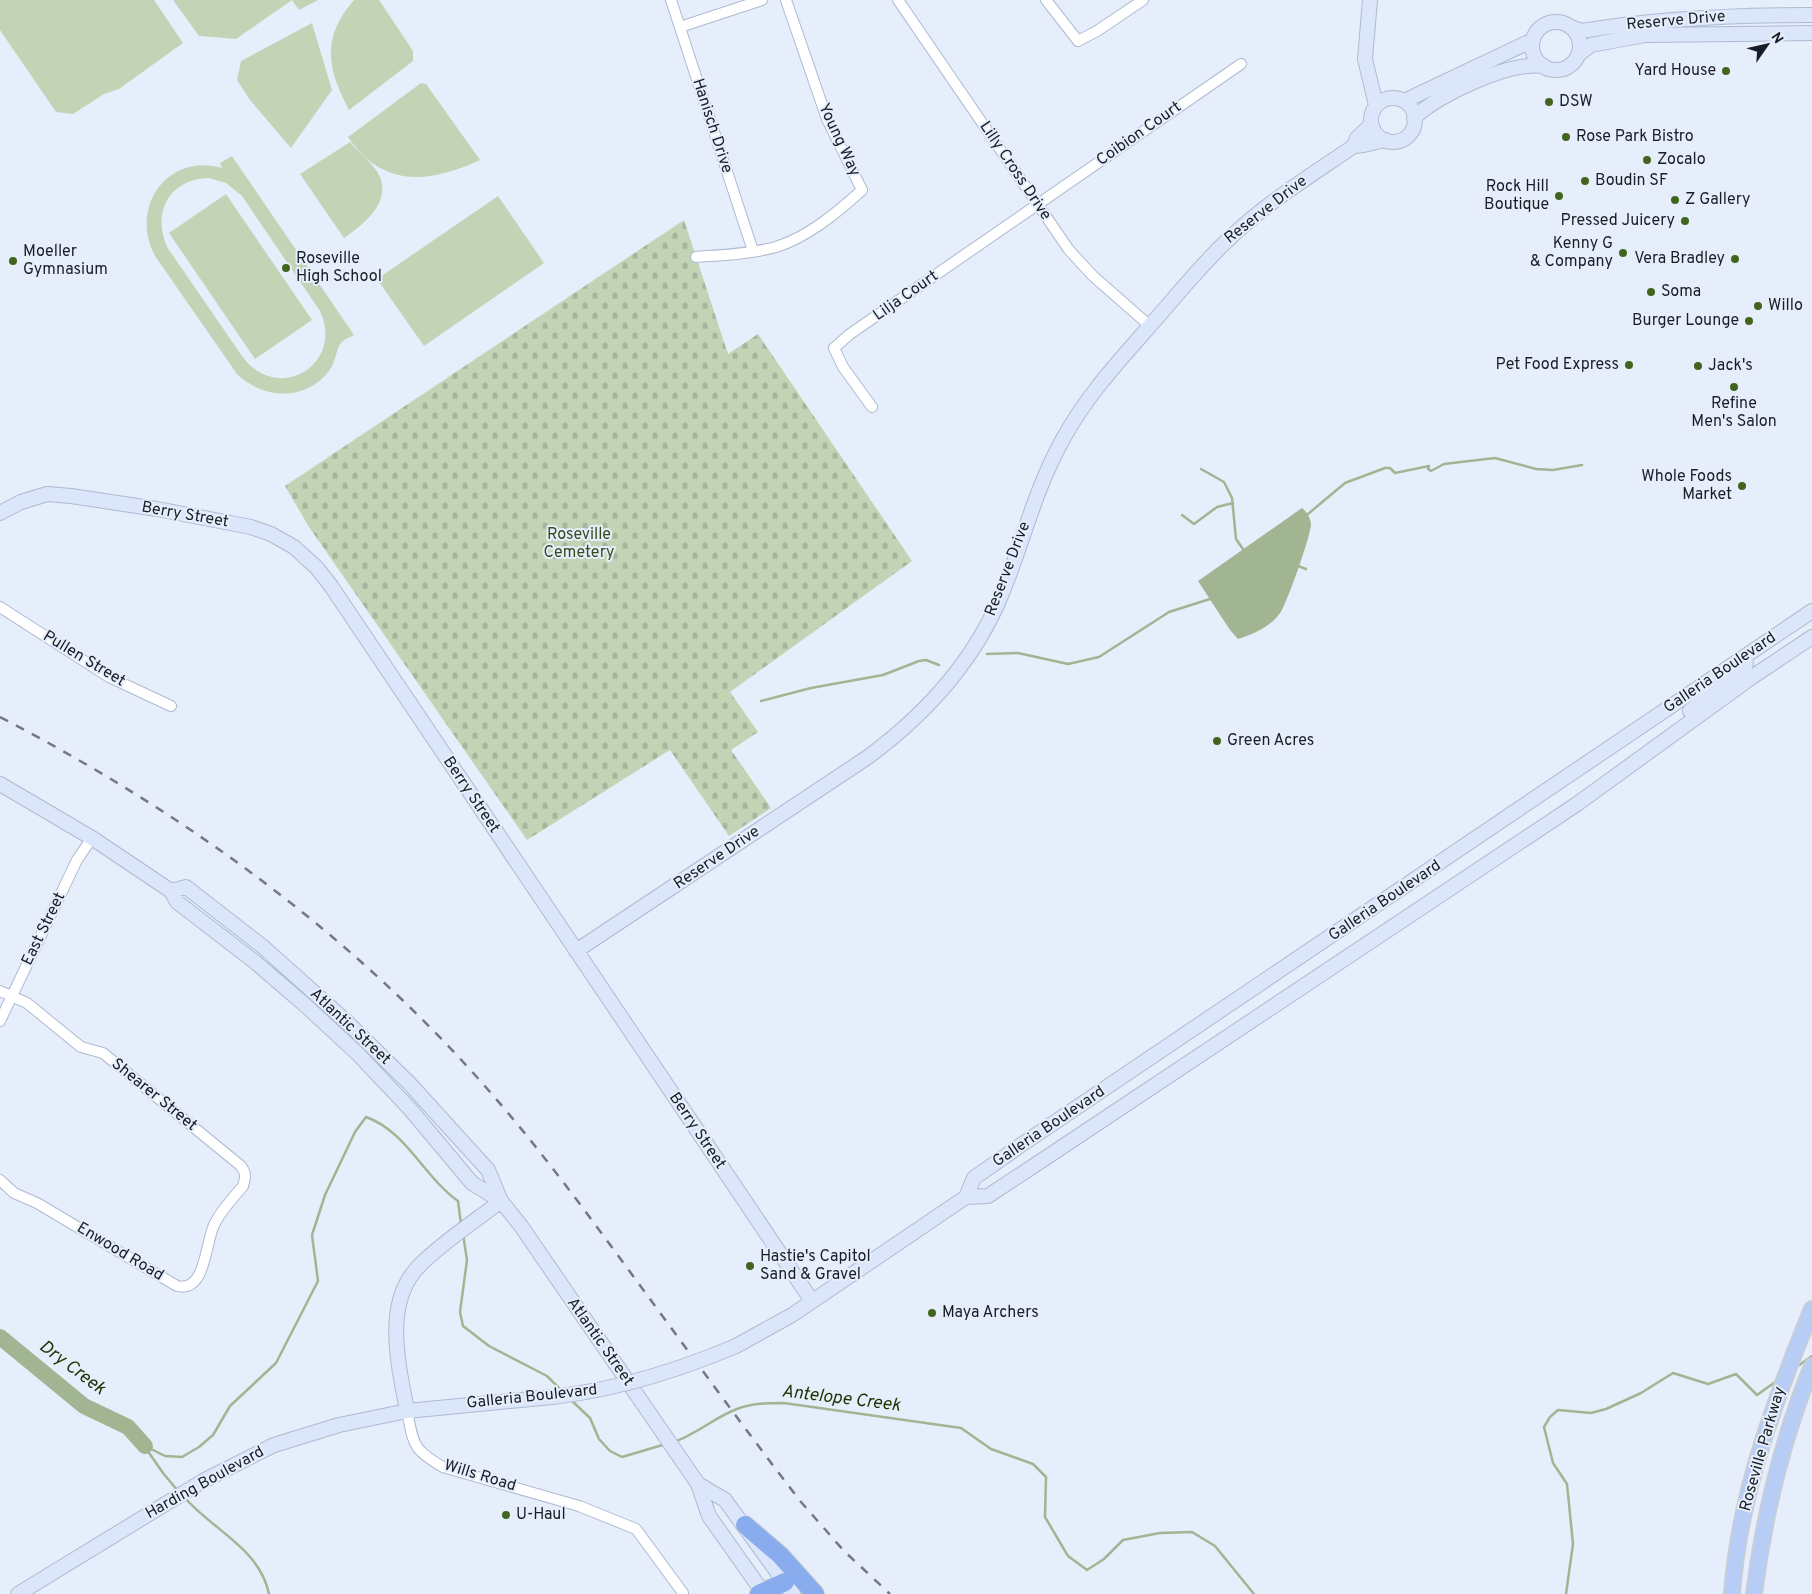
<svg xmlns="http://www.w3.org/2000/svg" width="1812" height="1594" viewBox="0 0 1812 1594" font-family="Overpass,sans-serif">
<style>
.cemetery{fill:url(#cemetery-stones)}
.pitch{fill:#c2d4b5;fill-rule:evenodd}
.water{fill:#a1b592}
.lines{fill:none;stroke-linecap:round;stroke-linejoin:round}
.stream{stroke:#a1b592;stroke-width:2.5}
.river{stroke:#a1b592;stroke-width:16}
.street-casing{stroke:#adbad1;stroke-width:12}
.secondary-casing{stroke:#adbad1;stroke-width:16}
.primary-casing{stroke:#cccecf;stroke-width:18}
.highway-casing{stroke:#cccecf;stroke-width:20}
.street{stroke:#fff;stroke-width:10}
.secondary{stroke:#dbe6fa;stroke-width:14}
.primary{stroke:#b8cdf5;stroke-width:15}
.highway{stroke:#88acee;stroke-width:18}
.rail{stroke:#727983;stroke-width:2.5;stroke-dasharray:9 9;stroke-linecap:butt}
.secondary-bridge-casing{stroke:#adbad1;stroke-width:16;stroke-linecap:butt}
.secondary-bridge{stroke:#dbe6fa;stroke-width:14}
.poi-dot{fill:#41651e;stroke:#e6eefc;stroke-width:2}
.labels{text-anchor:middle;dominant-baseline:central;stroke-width:4;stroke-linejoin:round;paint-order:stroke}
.street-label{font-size:16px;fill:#191e26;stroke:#e6eefc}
.poi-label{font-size:16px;fill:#191e26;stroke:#e6eefc;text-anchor:start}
.park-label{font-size:16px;fill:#314c18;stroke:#e6eefc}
.water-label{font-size:18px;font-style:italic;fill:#1b3400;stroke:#e6eefc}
</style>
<defs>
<pattern id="cemetery-stones" width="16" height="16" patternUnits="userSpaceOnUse" patternTransform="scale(1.25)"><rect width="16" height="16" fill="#c2d4b5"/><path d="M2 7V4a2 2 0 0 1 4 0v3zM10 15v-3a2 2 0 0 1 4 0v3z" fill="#a6b69c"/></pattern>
</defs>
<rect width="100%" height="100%" fill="#e6eefc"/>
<!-- cemetery -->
<path class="cemetery" d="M684,220L728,354L758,334L912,561L730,692L758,732L731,750L771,808L729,836L670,750L527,840L309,527L285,486Z"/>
<!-- pitch -->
<path class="pitch" d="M0,0H154L183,43L119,89L104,94L73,114L56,112L0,30Z
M173,0H318L299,10L292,0L236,39L199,36Z
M354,0H379L413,51V61L349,110C327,68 321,38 354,0Z
M312,23L332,90L291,148L250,100L237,80L241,61Z
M421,83L426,84L480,160C430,183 383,189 348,137Z
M350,142C358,152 373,163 379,175C392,202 364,224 344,238L300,174Z
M232,156L354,335C350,337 343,340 341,343C336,349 336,362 329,371C305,402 263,399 237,374L155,256C129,208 167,152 222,168L220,163ZM209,178L226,183L242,196L320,311C345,365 277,405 242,356L167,247C152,212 169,179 209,178Z
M226,194L312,320L255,359L169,233Z
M498,196L544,263L424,346L377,279Z"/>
<!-- water -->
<path class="water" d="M1302,508C1307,512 1310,517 1311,524C1311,535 1287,603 1280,613C1270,627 1254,634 1238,639L1230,630L1198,581Z"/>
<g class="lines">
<!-- stream -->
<path class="stream" d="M1201,469L1224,482L1232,498L1236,539L1243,549
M1308,514L1345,483L1385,468H1390L1395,473L1429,466L1428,469L1431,471L1444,464L1495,458L1536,469L1553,470L1582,465
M1182,515L1194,524L1217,507L1233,503
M1298,566L1306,569
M987,654L1018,653L1068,664L1099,657L1169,612L1210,599
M761,701L811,688L883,675L919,661L926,660L939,665
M463,1234L467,1260L460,1312L463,1326L489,1346L547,1376L562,1391
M1795,1368L1812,1356
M571,1400L590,1418L599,1439L610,1451L622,1457L666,1444
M674,1442C697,1434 715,1417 737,1409C752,1403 768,1403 784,1403L961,1428L991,1449L1033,1464L1046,1477L1045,1517L1068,1556L1087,1570L1104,1559L1123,1540L1160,1533L1192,1532L1215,1546L1254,1594
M145,1446L165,1456L182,1457L199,1447L213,1435L230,1406L276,1363L318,1281L312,1235L325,1195L355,1132L366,1117C406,1131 424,1177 458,1201L461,1224
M145,1447L163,1473L178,1491
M185,1498C213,1530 260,1549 269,1594
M1566,1594L1573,1544L1567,1484L1553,1463L1544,1427L1550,1417L1558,1410L1591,1413L1606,1409L1641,1393L1673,1373L1708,1384L1736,1374L1757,1395L1778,1380"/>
<!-- river -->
<path class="river" d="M0,1337L84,1406L128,1427L145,1446"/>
<!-- street casing -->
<g class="street-casing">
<path id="street" d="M671,0L753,251
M898,0L1069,250L1093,276L1150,326
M1046,0L1078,41L1097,31L1143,0
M680,27L762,0
M696,257C722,255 750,254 776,247C808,237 838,212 862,190L827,119L786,0
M872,407L843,367L834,348L850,334L1241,64
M0,607L109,677L171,706
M0,991L27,1003L81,1047L103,1053L241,1166C246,1173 246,1177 243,1186C234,1197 222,1209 215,1223C205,1240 207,1293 177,1286L37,1203L14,1193L0,1180
M0,1021L77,860L92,838
M407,1411C414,1445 412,1449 443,1467L579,1506L636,1529L683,1593"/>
</g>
<!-- secondary casing -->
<g class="secondary-casing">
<path id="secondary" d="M1370,0L1365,59L1376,105
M1532 46a24 24 0 1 1 48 0a24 24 0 1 1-48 0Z
M1571,27L1582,31C1658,18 1735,15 1812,15
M1578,55L1591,45L1645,35L1812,33
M1371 120a22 22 0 1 1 44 0a22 22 0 1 1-44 0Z
M1404,101L1533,40
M1414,118C1438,94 1511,61 1544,66
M1354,146C1365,146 1375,141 1386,140
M0,513L21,502L47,494L71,496L157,509L251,527L271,534L294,547L317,568L331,586L812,1301
M1690,711L1742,671L1746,664L1745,656
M0,784L92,838L171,891L177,902L255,962L305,1005L358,1054L410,1109L472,1183L501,1201
M171,891L186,887L262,946L347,1022L409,1083L488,1170L501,1201L521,1226L698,1484L709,1516L764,1594
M576,951L868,757C926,714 976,659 1003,591C1024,539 1035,489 1063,439C1086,397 1117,363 1148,328C1176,297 1201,264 1232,236C1269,201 1313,174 1354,146L1357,138L1371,125
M966,1197L974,1178L1021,1145C1286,967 1549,789 1812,611
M736,1346L792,1315L966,1197L988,1196L1035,1165L1577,804L1752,677L1812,637
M407,1411C399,1366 382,1302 420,1265C444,1241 474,1222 501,1201
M698,1484L725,1500L793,1594
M18,1594L203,1481L274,1445L339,1425L407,1411L531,1399"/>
</g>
<!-- primary casing -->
<g class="primary-casing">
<path id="primary" d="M1732,1594C1739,1494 1775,1400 1812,1309
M1754,1594C1764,1515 1782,1440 1812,1366"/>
</g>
<!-- highway casing -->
<g class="highway-casing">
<path id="highway" d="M745,1525L780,1555L815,1594
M759,1594L785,1582"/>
</g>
<!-- street -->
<use href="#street" class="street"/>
<!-- secondary -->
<use href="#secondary" class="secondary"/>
<!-- primary -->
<use href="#primary" class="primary"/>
<!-- highway -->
<use href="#highway" class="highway"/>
<!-- rail -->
<path class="rail" d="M0,717C181,811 348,931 483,1084C530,1137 572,1193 614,1250C676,1334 737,1419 801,1502L844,1551L890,1594"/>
<!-- secondary-bridge casing -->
<g class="secondary-bridge-casing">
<path id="secondary-bridge" d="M531,1399C603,1394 670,1374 736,1346"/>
</g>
<!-- secondary-bridge -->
<use href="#secondary-bridge" class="secondary-bridge"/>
</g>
<!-- markers -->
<g class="poi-dot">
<circle cx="1726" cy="71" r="5"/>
<circle cx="1549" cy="102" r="5"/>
<circle cx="1566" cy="137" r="5"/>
<circle cx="1647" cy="160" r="5"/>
<circle cx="1585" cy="181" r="5"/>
<circle cx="1559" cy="196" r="5"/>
<circle cx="1675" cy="200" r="5"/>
<circle cx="1685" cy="221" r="5"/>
<circle cx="1623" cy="253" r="5"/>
<circle cx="1735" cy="259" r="5"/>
<circle cx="13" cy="261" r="5"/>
<circle cx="286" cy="268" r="5"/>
<circle cx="1651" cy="292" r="5"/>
<circle cx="1758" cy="306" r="5"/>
<circle cx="1749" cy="321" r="5"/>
<circle cx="1629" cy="365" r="5"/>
<circle cx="1698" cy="366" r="5"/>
<circle cx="1734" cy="387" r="5"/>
<circle cx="1742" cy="486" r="5"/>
<circle cx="1217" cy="741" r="5"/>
<circle cx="750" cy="1266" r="5"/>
<circle cx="932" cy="1313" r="5"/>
<circle cx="506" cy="1515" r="5"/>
</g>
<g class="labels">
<!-- street labels -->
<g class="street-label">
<text transform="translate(1676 21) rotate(-5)">Reserve Drive</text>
<text transform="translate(712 126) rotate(72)">Hanisch Drive</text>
<text transform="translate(1139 134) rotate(-35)">Coibion Court</text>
<text transform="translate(839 140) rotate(65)">Young Way</text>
<text transform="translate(1015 171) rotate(56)">Lilly Cross Drive</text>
<text transform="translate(1266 210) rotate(-38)">Reserve Drive</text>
<text transform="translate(906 296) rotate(-35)">Lilja Court</text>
<text transform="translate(185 515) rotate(10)">Berry Street</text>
<text transform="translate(1008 569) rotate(-69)">Reserve Drive</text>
<text transform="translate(84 659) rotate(31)">Pullen Street</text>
<text transform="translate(1720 673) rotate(-34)">Galleria Boulevard</text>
<text transform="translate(471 795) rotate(56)">Berry Street</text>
<text transform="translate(717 858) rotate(-34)">Reserve Drive</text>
<text transform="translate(1385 901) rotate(-34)">Galleria Boulevard</text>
<text transform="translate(44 929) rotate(-64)">East Street</text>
<text transform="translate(350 1027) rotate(43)">Atlantic Street</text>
<text transform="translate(154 1095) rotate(39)">Shearer Street</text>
<text transform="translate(1049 1127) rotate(-34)">Galleria Boulevard</text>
<text transform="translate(697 1131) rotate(56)">Berry Street</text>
<text transform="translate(120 1252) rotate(31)">Enwood Road</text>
<text transform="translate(600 1342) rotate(55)">Atlantic Street</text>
<text transform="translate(532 1397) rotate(-6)">Galleria Boulevard</text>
<text transform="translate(1763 1449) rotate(-74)">Roseville Parkway</text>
<text transform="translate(480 1476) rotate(17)">Wills Road</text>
<text transform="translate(205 1483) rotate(-29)">Harding Boulevard</text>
</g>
<!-- poi labels -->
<g class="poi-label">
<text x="1716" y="71" text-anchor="end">Yard House</text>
<text x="1559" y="102">DSW</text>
<text x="1576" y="137">Rose Park Bistro</text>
<text x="1657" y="160">Zocalo</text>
<text x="1595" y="181">Boudin SF</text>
<text x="1549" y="187" text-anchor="end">Rock Hill<tspan x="1549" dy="18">Boutique</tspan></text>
<text x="1685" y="200">Z Gallery</text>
<text x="1675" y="221" text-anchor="end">Pressed Juicery</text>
<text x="1613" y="244" text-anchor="end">Kenny G<tspan x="1613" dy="18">&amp; Company</tspan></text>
<text x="23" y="252">Moeller<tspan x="23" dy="18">Gymnasium</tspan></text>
<text x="296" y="259">Roseville<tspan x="296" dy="18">High School</tspan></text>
<text x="1725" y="259" text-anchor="end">Vera Bradley</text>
<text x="1661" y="292">Soma</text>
<text x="1768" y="306">Willo</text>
<text x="1739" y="321" text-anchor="end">Burger Lounge</text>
<text x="1619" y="365" text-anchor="end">Pet Food Express</text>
<text x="1708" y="366">Jack's</text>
<text x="1734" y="404" text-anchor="middle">Refine<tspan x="1734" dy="18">Men's Salon</tspan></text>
<text x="1732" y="477" text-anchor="end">Whole Foods<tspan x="1732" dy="18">Market</tspan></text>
<text x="1227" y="741">Green Acres</text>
<text x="760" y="1257">Hastie's Capitol<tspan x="760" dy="18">Sand &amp; Gravel</tspan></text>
<text x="942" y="1313">Maya Archers</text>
<text x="516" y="1515">U-Haul</text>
</g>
<!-- park labels -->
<g class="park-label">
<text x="579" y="535">Roseville<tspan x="579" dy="18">Cemetery</tspan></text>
</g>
<!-- water labels -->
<g class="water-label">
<text transform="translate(72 1368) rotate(37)">Dry Creek</text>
<text transform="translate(841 1399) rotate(7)">Antelope Creek</text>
</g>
</g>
<!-- north arrow -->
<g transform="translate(1767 45) rotate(56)" stroke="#e6eefc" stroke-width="4" paint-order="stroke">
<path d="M0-4L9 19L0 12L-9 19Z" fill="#191e26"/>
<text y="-8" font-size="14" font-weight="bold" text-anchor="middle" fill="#191e26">N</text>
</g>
</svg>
